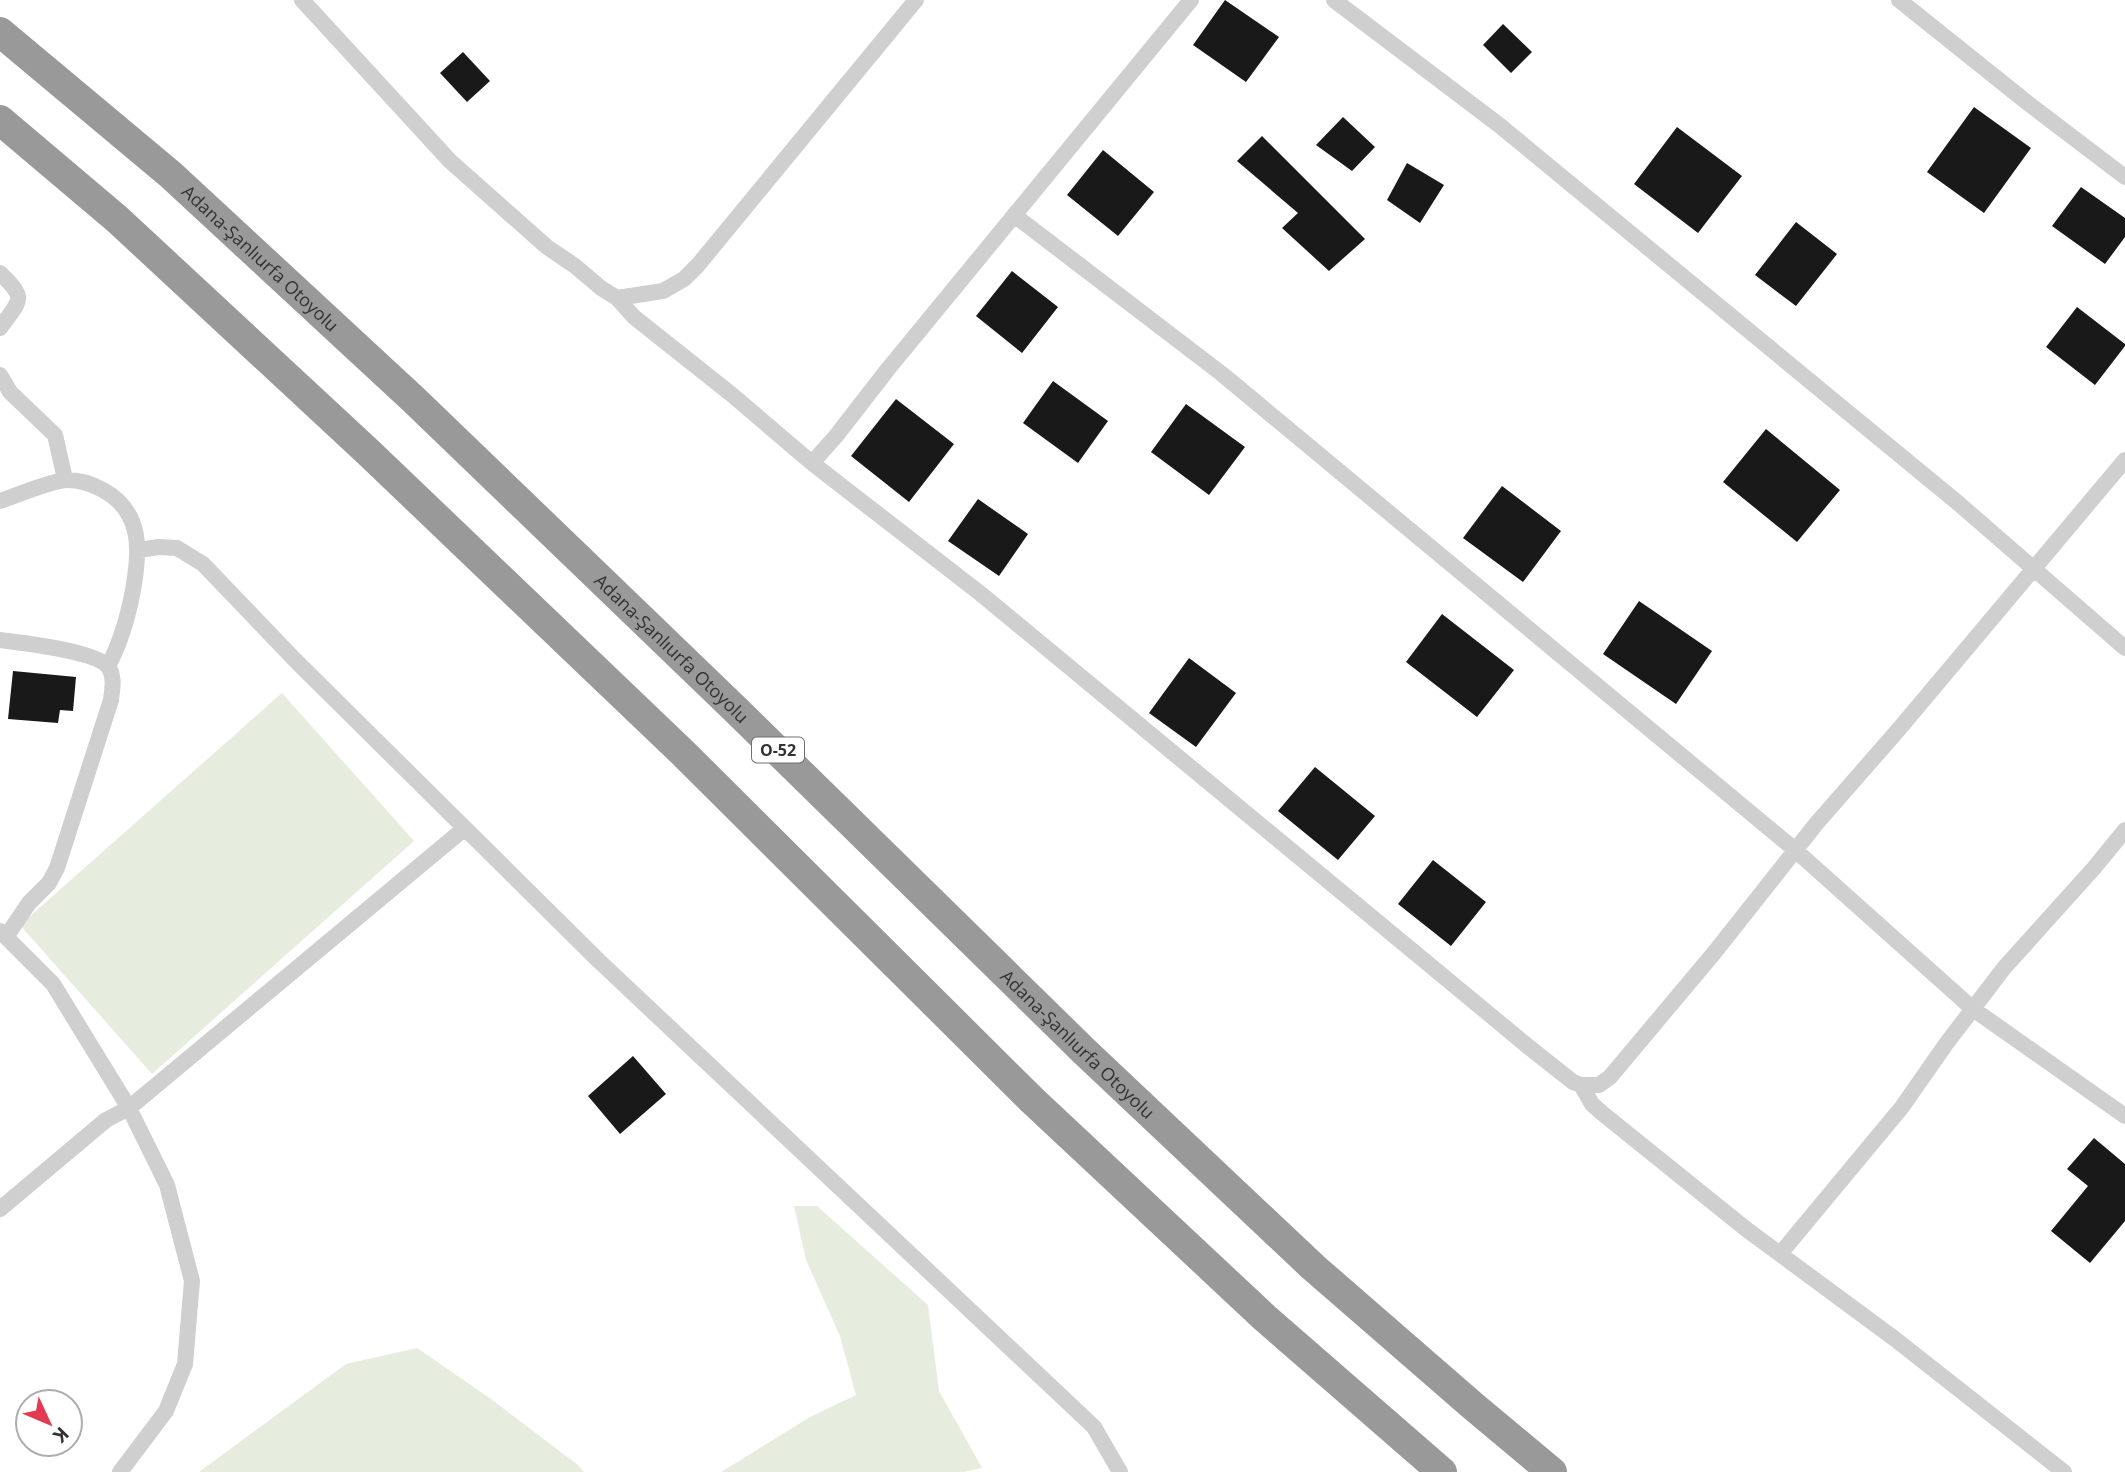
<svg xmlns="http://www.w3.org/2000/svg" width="2125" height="1472" viewBox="0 0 2125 1472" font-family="'Open Sans',sans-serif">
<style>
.green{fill:#e6ecde}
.building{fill:#191919}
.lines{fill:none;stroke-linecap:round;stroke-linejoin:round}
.minor{stroke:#cfcfcf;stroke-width:16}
.motorway{stroke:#999;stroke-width:30}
.labels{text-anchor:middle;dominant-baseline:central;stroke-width:7;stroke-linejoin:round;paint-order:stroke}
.shield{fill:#fff;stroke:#707070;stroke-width:2}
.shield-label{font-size:16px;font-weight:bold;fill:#323232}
.street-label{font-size:18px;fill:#323232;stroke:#fff}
</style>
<rect width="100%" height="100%" fill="#fff"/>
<!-- green -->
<path class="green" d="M282,693L414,841L152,1074L20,925Z
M794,1206H817L928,1305L939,1391L982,1468L963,1472H721L810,1417L856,1395L840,1336L806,1260Z
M417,1348L491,1399L578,1465L584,1472H199L346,1364Z"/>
<!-- building -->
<path class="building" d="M1225,0L1279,37L1246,82L1193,45Z
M1503,24L1532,52L1511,73L1483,45Z
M463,52L490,81L467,102L440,73Z
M1974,107L2031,148L1984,213L1927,172Z
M1343,117L1375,147L1352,171L1316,145Z
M1677,127L1742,176L1698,233L1634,184Z
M1262,136L1365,239L1329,271L1282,228L1298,213L1237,161Z
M1103,150L1154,192L1118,236L1067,195Z
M1407,163L1444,185L1420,223L1387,200Z
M2081,187L2125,218V237L2105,264L2052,226Z
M1796,222L1837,254L1796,306L1755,275Z
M1012,271L1058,307L1022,353L976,316Z
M2077,307L2125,344V346L2095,385L2046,347Z
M1053,381L1108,421L1078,463L1023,423Z
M896,399L954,444L909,502L851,456Z
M1186,404L1245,447L1209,495L1151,452Z
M1766,429L1840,490L1797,542L1723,482Z
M1502,486L1561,531L1523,582L1463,538Z
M978,499L1028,534L999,576L948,541Z
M1639,601L1712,651L1676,704L1603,654Z
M1442,614L1514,670L1477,717L1406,662Z
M1189,658L1236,693L1196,747L1149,713Z
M13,671L76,677L73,711L60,710L58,723L8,719Z
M1315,767L1375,816L1338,860L1278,811Z
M1433,860L1486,902L1451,946L1398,904Z
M633,1056L666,1094L620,1134L588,1096Z
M2094,1138L2125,1164V1221L2090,1263L2051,1231L2088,1186L2067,1169Z"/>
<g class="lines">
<!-- minor -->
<path class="minor" d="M302,0L450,161L547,247L575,266L601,288L617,298L663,291L684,279L698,265L916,0
M1334,0L1499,125L1958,503L2125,648
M1899,0L2029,104L2125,177
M1014,215L1222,374L1794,849L1973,1009L2125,1116
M0,273C27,299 21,299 0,328
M617,298L634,317L731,394L812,463L981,594L1530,1048L1573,1082L1581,1085H1599L1610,1077L1714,953L1816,824L1899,729L2125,460
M0,375L10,392L55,435L65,479
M812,463L836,436L888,369L1191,0
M0,501C15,496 53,480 67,480C79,480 92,484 103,490C143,512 140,551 133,590C128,617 121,642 108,666
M139,550L159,547L177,548L203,564L296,661L599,961L1094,1427L1120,1472
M0,640C22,643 98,651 109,668C115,678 112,690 111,700L57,868L49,883L29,903L6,937
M0,931L53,984L129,1108L167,1185L192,1281L185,1364L166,1411L120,1472
M1581,1085L1592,1104L1602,1113L1746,1229L1895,1339L2064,1472
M0,1209L106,1120L129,1108L465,828
M1780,1254L1902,1107L1946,1044L2004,968L2094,868L2125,830"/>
<!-- motorway -->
<g class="motorway">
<path id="s1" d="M0,32L171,175L413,399L735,709L1085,1052L1313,1267L1473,1406L1552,1472"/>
<path d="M0,120L117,219L367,451L682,752L1032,1100L1265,1318L1442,1472"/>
</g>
</g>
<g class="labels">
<!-- shield labels -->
<rect class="shield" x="752" y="737.5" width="52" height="25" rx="5"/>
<g class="shield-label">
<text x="778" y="750">O-52</text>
</g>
<!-- street labels -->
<g class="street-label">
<text stroke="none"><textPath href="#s1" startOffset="345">Adana-Şanlıurfa Otoyolu</textPath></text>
<text stroke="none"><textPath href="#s1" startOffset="912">Adana-Şanlıurfa Otoyolu</textPath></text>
<text stroke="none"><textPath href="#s1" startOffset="1479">Adana-Şanlıurfa Otoyolu</textPath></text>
</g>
</g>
<!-- north arrow -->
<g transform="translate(49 1423) rotate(134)"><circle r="33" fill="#ffffff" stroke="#adadad" stroke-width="2"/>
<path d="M0-5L12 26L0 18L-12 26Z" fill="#e53951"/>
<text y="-10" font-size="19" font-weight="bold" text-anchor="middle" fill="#323232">K</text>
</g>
</svg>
